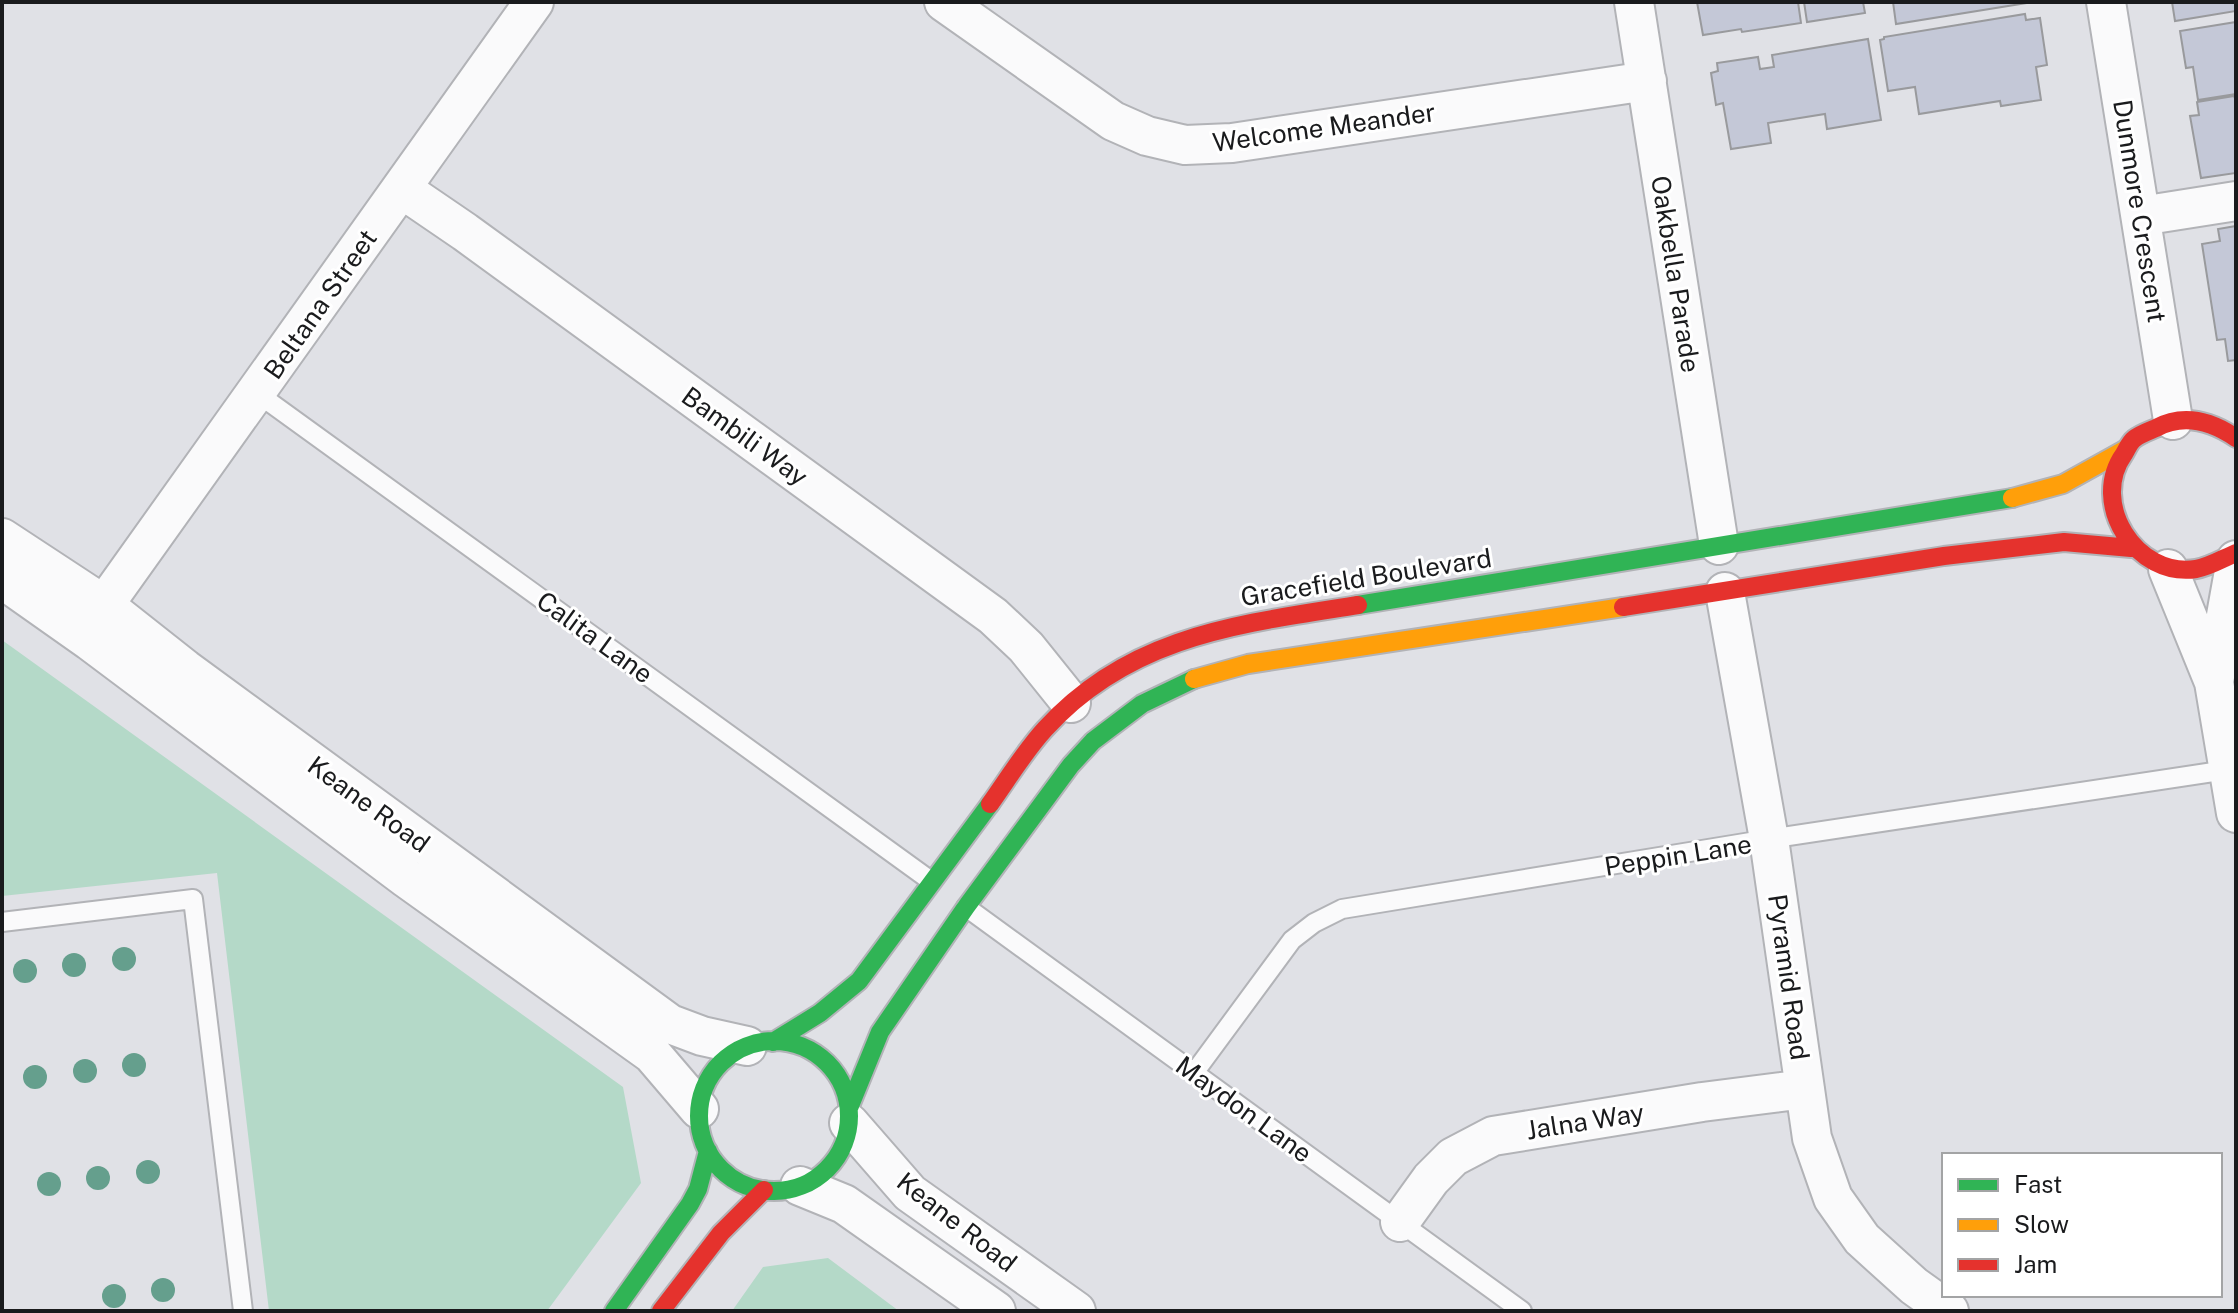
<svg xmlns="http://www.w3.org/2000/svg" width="2238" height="1313" viewBox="0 0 2238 1313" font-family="'Public Sans',sans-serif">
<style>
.green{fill:#b4d9c8}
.building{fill:#c4c8d7;stroke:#999a9d;stroke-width:2}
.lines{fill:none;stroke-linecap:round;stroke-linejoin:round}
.lane-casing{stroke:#b2b3b7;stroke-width:22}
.street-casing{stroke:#b2b3b7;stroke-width:42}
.fast-casing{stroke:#b2b3b7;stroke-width:22}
.slow-casing{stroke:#b2b3b7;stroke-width:22}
.jam-casing{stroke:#b2b3b7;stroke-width:22}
.lane{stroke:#fafafb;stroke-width:18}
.street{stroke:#fafafb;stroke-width:38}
.fast{stroke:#30b455;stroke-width:18}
.slow{stroke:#ff9f0a;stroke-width:18}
.jam{stroke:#e5322d;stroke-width:18}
.tree{fill:#659f8d}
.labels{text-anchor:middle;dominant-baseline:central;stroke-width:6;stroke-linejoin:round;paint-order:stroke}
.street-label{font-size:26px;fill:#1a1b1d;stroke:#fff}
</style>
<rect width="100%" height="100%" fill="#e0e1e6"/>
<!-- green -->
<path class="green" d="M2,640L623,1087L641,1183L547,1311H269L217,873L2,896Z
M828,1258L899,1311H732L763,1267Z"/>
<!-- building -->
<path class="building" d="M1697,2H1798L1801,23L1742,32L1741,29L1703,35Z
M1804,2H1863L1865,13L1807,22Z
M1893,2H2033L1896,24Z
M2172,2H2236V11L2175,21Z
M2025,14L2026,20L2040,18L2047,65L2036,67L2041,100L2001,106L2000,101L1919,114L1915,87L1888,91L1880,40L1884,39V37Z
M2236,22V94L2198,100L2193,67L2186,68L2180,31Z
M1868,39L1881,120L1827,129L1825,114L1768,123L1771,143L1731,149L1723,103L1716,105L1711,73L1718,71L1717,63L1758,57L1760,69L1774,67L1772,55Z
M2234,96L2236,101V173L2201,178L2190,116L2199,115L2197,102Z
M2236,226V360L2228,361L2225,339L2217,340L2202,244L2220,241L2218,229Z"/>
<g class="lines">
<!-- lane casing -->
<g class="lane-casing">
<path id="lane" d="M257,393L931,881
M966,907L1522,1311
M2,922L193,899L243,1311
M1194,1073L1292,940L1314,923L1342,909L1769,839L2233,769"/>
</g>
<!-- street casing -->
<g class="street-casing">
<path id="street" d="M944,2L1113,121L1147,136L1185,145L1232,143L1647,81
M1634,2L1719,545
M2106,2L2173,420
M402,189L465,232L993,616L1026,647L1071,703
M2141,216L2236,201
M2,538L104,605L185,669L670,1024L702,1036L747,1046
M2168,569L2214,682L2236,813
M2,579L90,641L406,878L652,1054L699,1109
M1725,592L1769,839L1812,1138L1833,1198L1862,1239L1914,1286L1949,1311
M104,605L534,2
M2214,682L2236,560
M849,1123L910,1193L1076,1311
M800,1186L844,1204L996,1311
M1400,1222L1431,1179L1453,1157L1493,1136L1702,1102L1805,1089"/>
</g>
<!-- fast casing -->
<g class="fast-casing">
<path id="fast" d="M1358,605L2012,498
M699 1116a75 75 0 1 1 150 0a75 75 0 1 1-150 0Z
M773,1042L820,1013L859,981L990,804
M849,1108L880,1032L966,907L1071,765L1093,741L1142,704L1194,679
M614,1311L690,1204L698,1189L708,1151"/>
</g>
<!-- slow casing -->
<g class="slow-casing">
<path id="slow" d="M2012,498L2063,484L2126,449
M1194,679L1248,664L1623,607"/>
</g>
<!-- jam casing -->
<g class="jam-casing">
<path id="jam" d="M2236,438C2211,421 2184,413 2156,428C2149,431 2140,434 2134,439C2130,442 2127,449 2124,454C2089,503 2136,578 2196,569C2209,567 2224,558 2236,553
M1623,607L1944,556L2064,542L2131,548
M990,804C1008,779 1024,752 1045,729C1130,635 1240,624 1358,605
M661,1311L721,1233L764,1190"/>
</g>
<!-- lane -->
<use href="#lane" class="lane"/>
<!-- street -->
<use href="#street" class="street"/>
<!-- fast -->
<use href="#fast" class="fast"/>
<!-- slow -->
<use href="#slow" class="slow"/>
<!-- jam -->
<use href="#jam" class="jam"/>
</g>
<!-- trees -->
<g class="tree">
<circle cx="124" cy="959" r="12"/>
<circle cx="74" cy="965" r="12"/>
<circle cx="25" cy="971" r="12"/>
<circle cx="134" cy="1065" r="12"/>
<circle cx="85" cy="1071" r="12"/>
<circle cx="35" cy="1077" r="12"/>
<circle cx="148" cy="1172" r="12"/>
<circle cx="98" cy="1178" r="12"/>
<circle cx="49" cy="1184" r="12"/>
<circle cx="163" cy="1290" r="12"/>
<circle cx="114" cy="1296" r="12"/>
</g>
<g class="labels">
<!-- street labels -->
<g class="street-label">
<text transform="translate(1324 127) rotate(-8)">Welcome Meander</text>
<text transform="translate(2140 211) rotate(81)">Dunmore Crescent</text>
<text transform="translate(1676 274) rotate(81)">Oakbella Parade</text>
<text transform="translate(320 304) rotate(-55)">Beltana Street</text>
<text transform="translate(745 436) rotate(36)">Bambili Way</text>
<text transform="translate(1366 577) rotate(-9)">Gracefield Boulevard</text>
<text transform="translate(595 637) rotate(36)">Calita Lane</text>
<text transform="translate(369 804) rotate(36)">Keane Road</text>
<text transform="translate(1678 855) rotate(-9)">Peppin Lane</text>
<text transform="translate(1789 977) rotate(82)">Pyramid Road</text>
<text transform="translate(1244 1109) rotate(36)">Maydon Lane</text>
<text transform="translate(1585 1121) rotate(-9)">Jalna Way</text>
<text transform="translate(957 1222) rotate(38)">Keane Road</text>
</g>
</g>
<!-- border -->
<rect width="2238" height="1313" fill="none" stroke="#1a1b1d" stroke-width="8"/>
<!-- legend -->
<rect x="1942" y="1153" width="280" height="144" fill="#ffffff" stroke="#a3a4a5" stroke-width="2"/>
<rect x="1958" y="1179" width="40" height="12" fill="#30b455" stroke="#a3a4a5" stroke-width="2"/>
<text x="2014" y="1193" font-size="24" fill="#1a1b1d">Fast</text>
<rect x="1958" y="1219" width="40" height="12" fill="#ff9f0a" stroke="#a3a4a5" stroke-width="2"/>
<text x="2014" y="1233" font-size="24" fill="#1a1b1d">Slow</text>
<rect x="1958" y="1259" width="40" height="12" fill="#e5322d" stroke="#a3a4a5" stroke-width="2"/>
<text x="2014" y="1273" font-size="24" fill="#1a1b1d">Jam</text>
</svg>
